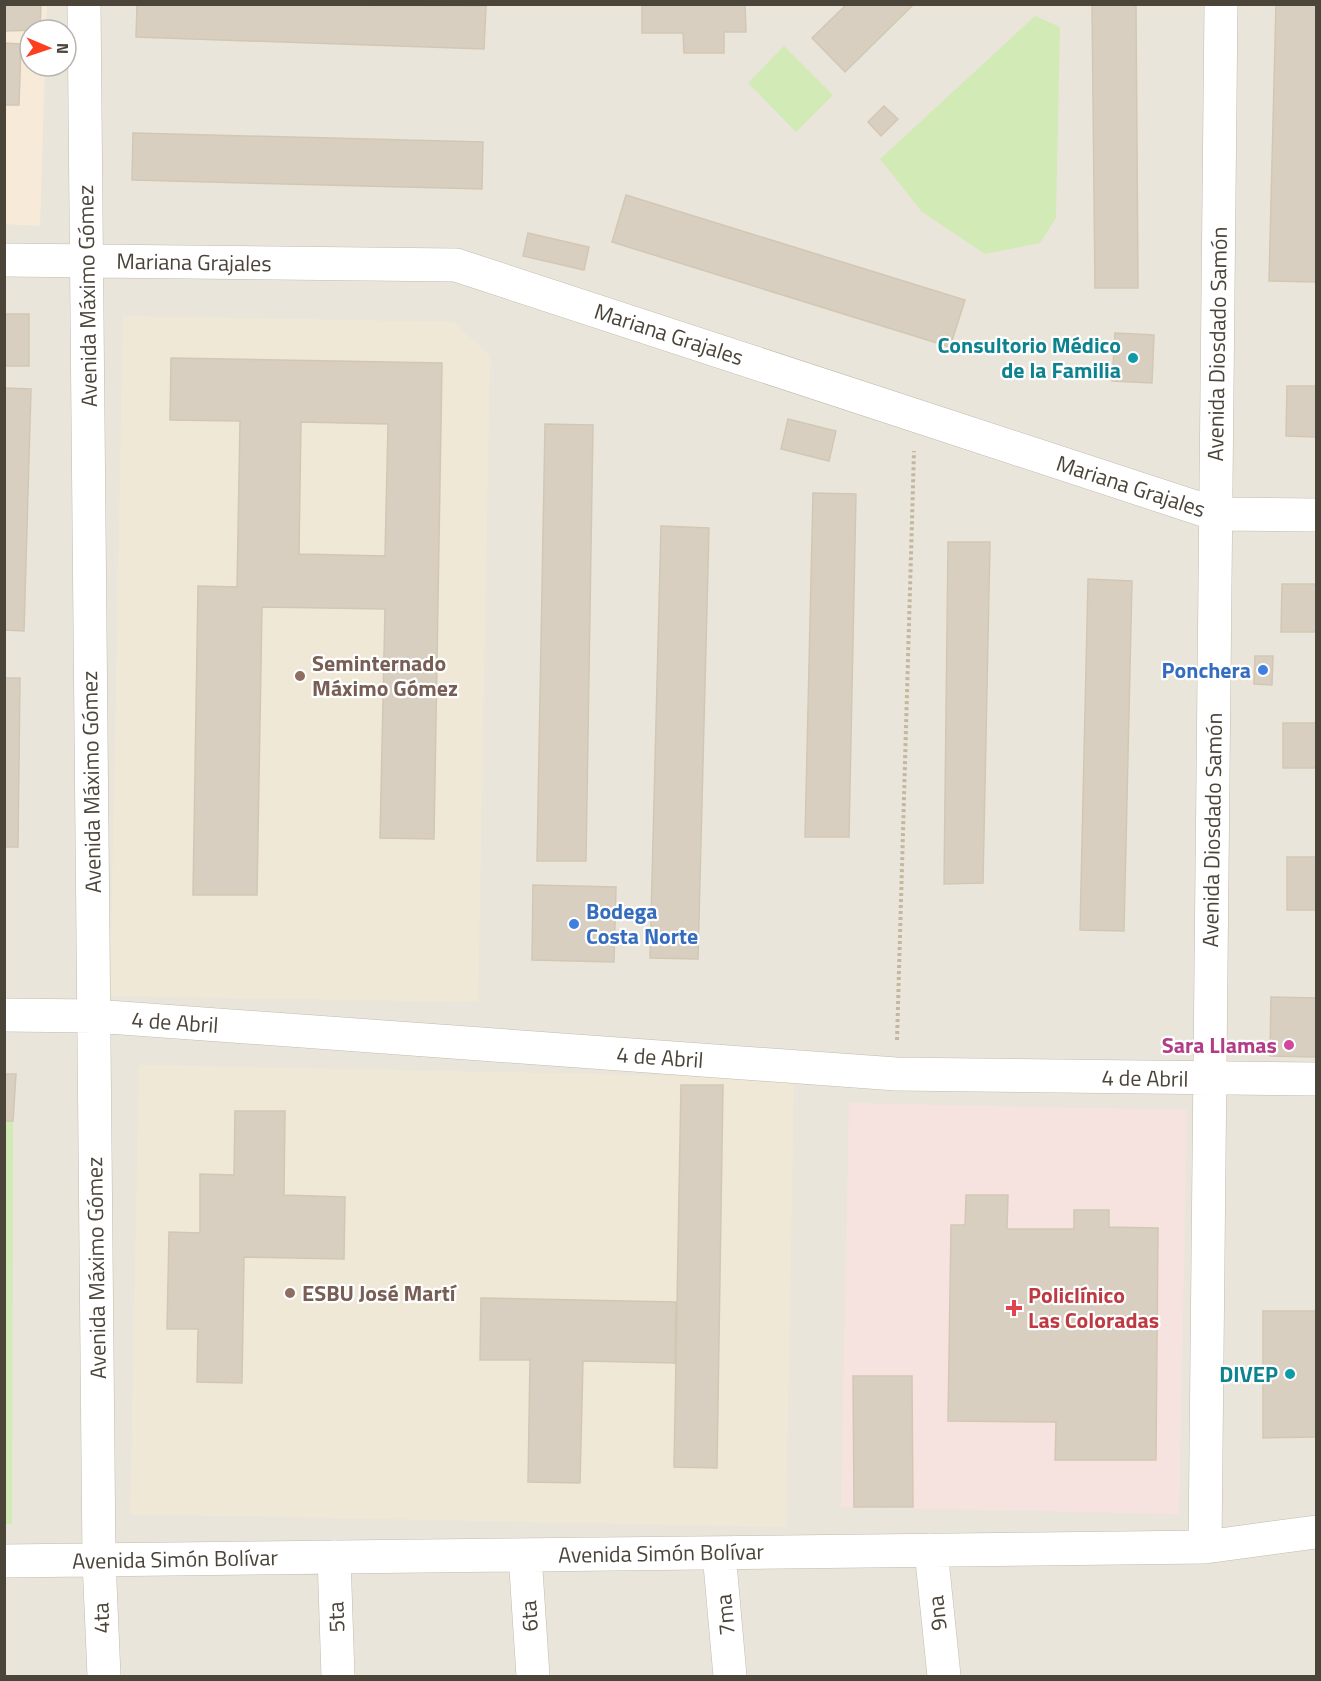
<svg xmlns="http://www.w3.org/2000/svg" width="1321" height="1681" viewBox="0 0 1321 1681" font-family="'Titillium Web',sans-serif">
<style>
.residential{fill:#eae5da;fill-rule:evenodd}
.commercial{fill:#f7ead8}
.education{fill:#efe8d6}
.medical{fill:#f6e3e0}
.green{fill:#d2eab5}
.building{fill:#d8cfc1;stroke:#d3c7b4;stroke-width:1.5;fill-rule:evenodd}
.lines{fill:none;stroke-linecap:round;stroke-linejoin:round}
.minor-casing{stroke:#c2bbae;stroke-width:34}
.path{stroke:#c4b79f;stroke-width:4;stroke-dasharray:3 3;stroke-linecap:butt}
.minor{stroke:#fff;stroke-width:33}
.culture-dot{fill:#0f9aa8;stroke:#fff;stroke-width:2}
.shop-dot{fill:#3f7fe0;stroke:#fff;stroke-width:2}
.education-dot{fill:#8d6e63;stroke:#fff;stroke-width:2}
.hotel-dot{fill:#d1479c;stroke:#fff;stroke-width:2}
.health-dot{fill:#e0444e;stroke:#fff;stroke-width:2}
.labels{text-anchor:middle;dominant-baseline:central;stroke-width:4.5;stroke-linejoin:round;paint-order:stroke}
.street-label{font-size:22px;fill:#4b4439;stroke:#fff}
.culture-label{font-size:22px;font-weight:bold;fill:#0d838f;stroke:#fff;text-anchor:end}
.education-label{font-size:22px;font-weight:bold;fill:#785e54;stroke:#fff;text-anchor:start}
.shop-label{font-size:22px;font-weight:bold;fill:#366cbe;stroke:#fff;text-anchor:end}
.hotel-label{font-size:22px;font-weight:bold;fill:#b23c85;stroke:#fff;text-anchor:end}
.health-label{font-size:22px;font-weight:bold;fill:#be3a42;stroke:#fff;text-anchor:start}
</style>
<rect width="100%" height="100%" fill="#f6f3ec"/>
<!-- residential -->
<path class="residential" d="M5,5H1316V1676H5ZM30,30H66V66H30Z"/>
<!-- commercial -->
<path class="commercial" d="M5,5H47L46,30H30V66H45L40,226L5,224Z"/>
<!-- education -->
<path class="education" d="M123,316L454,322L490,356L478,1002L110,996Z
M139,1065L794,1078L786,1527L130,1514Z"/>
<!-- medical -->
<path class="medical" d="M849,1103L1187,1110L1179,1514L841,1507Z"/>
<!-- green -->
<path class="green" d="M1035,16L1060,27L1056,218L1040,243L985,254L922,212L880,159Z
M784,46L833,95L796,132L748,83Z
M5,1121H13L12,1524H5Z"/>
<!-- building -->
<path class="building" d="M4,4H41L40,30L4,31Z
M137,4L486,6L484,49L136,37Z
M642,4H745L746,32H724V53H684L683,33H642Z
M847,4H914L845,72L812,38Z
M1092,4H1136L1138,288H1095Z
M1276,4H1316V282L1269,281Z
M4,43L21,44L19,105H4Z
M884,106L898,119L881,136L868,122Z
M133,133L483,142L482,189L132,180Z
M626,195L965,300L950,347L612,242Z
M528,233L589,247L584,270L523,256Z
M4,314H29V366H4Z
M1115,333L1154,335L1152,383L1112,381Z
M171,358L442,363L434,839L380,838L385,609L262,607L257,895H193L198,586L237,587L240,421L170,420ZM301,422L388,424L385,556L299,554Z
M1287,386H1316V437L1286,436Z
M4,388L31,389L24,631L4,630Z
M788,419L836,431L829,461L781,449Z
M545,424L593,425L586,861H537Z
M813,493L856,494L849,837H805Z
M661,526L709,528L698,959L650,958Z
M948,542H990L983,883L944,884Z
M1088,579L1132,581L1124,931L1080,930Z
M1282,584H1316V632H1281Z
M1255,656H1273L1272,685L1254,684Z
M4,678H20L18,847H4Z
M1283,723H1316V768H1283Z
M1287,857H1316V910H1287Z
M533,885L616,887L614,962L532,960Z
M1271,997L1316,998V1057L1270,1056Z
M4,1074H16L13,1121H4Z
M681,1085H723L717,1468L674,1467Z
M235,1111H285L284,1195L345,1197L344,1259L244,1257L242,1383L197,1382L198,1329H167L169,1232L200,1233V1174L234,1175Z
M966,1195H1008L1007,1229H1074V1210H1109V1227L1158,1228L1156,1460H1055L1056,1422L948,1421L951,1225H965Z
M481,1298L676,1302L675,1363L583,1361L580,1483L528,1482L530,1360H480Z
M1263,1311H1316V1437L1263,1438Z
M853,1376H912L913,1507H854Z"/>
<g class="lines">
<!-- minor casing -->
<g class="minor-casing">
<path id="minor" d="M84,4L99,1560L104,1676
M4,260L456,265L1216,514L1316,515
M4,1015L94,1016L896,1074L1316,1079
M1205,1547L1221,4
M931,1550L944,1676
M719,1553L730,1676
M525,1555L533,1676
M334,1557L338,1676
M4,1561L1205,1547L1316,1532"/>
</g>
<!-- path -->
<path class="path" d="M897,1040L914,451"/>
<!-- minor -->
<use href="#minor" class="minor"/>
</g>
<!-- markers -->
<g class="culture-dot">
<circle cx="1133" cy="358" r="6"/>
<circle cx="1290" cy="1374" r="6"/>
</g>
<g class="shop-dot">
<circle cx="1263" cy="670" r="6"/>
<circle cx="574" cy="924" r="6"/>
</g>
<g class="education-dot">
<circle cx="300" cy="676" r="6"/>
<circle cx="290" cy="1293" r="6"/>
</g>
<circle class="hotel-dot" cx="1289" cy="1045" r="6"/>
<path class="health-dot" d="M1011 1299h6v6h6v6h-6v6h-6v-6h-6v-6h6z"/>
<g class="labels">
<!-- street labels -->
<g class="street-label">
<text transform="translate(194 262) rotate(1)">Mariana Grajales</text>
<text transform="translate(87 296) rotate(-91)">Avenida Máximo Gómez</text>
<text transform="translate(669 334) rotate(18)">Mariana Grajales</text>
<text transform="translate(1217 344) rotate(-89)">Avenida Diosdado Samón</text>
<text transform="translate(1131 486) rotate(18)">Mariana Grajales</text>
<text transform="translate(91 782) rotate(-91)">Avenida Máximo Gómez</text>
<text transform="translate(1212 830) rotate(-89)">Avenida Diosdado Samón</text>
<text transform="translate(175 1022) rotate(4)">4 de Abril</text>
<text transform="translate(660 1057) rotate(4)">4 de Abril</text>
<text transform="translate(1145 1078) rotate(1)">4 de Abril</text>
<text transform="translate(96 1268) rotate(-91)">Avenida Máximo Gómez</text>
<text transform="translate(661 1553) rotate(-1)">Avenida Simón Bolívar</text>
<text transform="translate(175 1559) rotate(-1)">Avenida Simón Bolívar</text>
<text transform="translate(937 1613) rotate(-96)">9na</text>
<text transform="translate(725 1615) rotate(-95)">7ma</text>
<text transform="translate(529 1616) rotate(-94)">6ta</text>
<text transform="translate(336 1617) rotate(-92)">5ta</text>
<text transform="translate(101 1618) rotate(-92)">4ta</text>
</g>
<!-- culture labels -->
<g class="culture-label">
<text x="1121" y="345">Consultorio Médico<tspan x="1121" dy="25">de la Familia</tspan></text>
<text x="1278" y="1374">DIVEP</text>
</g>
<!-- education labels -->
<g class="education-label">
<text x="312" y="663">Seminternado<tspan x="312" dy="25">Máximo Gómez</tspan></text>
<text x="302" y="1293">ESBU José Martí</text>
</g>
<!-- shop labels -->
<g class="shop-label">
<text x="1251" y="670">Ponchera</text>
<text x="586" y="911" text-anchor="start">Bodega<tspan x="586" dy="25">Costa Norte</tspan></text>
</g>
<!-- hotel labels -->
<g class="hotel-label">
<text x="1277" y="1045">Sara Llamas</text>
</g>
<!-- health labels -->
<g class="health-label">
<text x="1028" y="1295">Policlínico<tspan x="1028" dy="25">Las Coloradas</tspan></text>
</g>
</g>
<!-- border -->
<rect width="1321" height="1681" fill="none" stroke="#4b4439" stroke-width="12"/>
<!-- north arrow -->
<g transform="translate(48 48) rotate(92)"><circle r="28" fill="#ffffff" stroke="#b7b4b0" stroke-width="1.5"/>
<path d="M0-4.5L10 22L0 15L-10 22Z" fill="#fc3f1d"/>
<text y="-9" font-size="16" font-weight="bold" text-anchor="middle" fill="#4b4439">N</text>
</g>
</svg>
